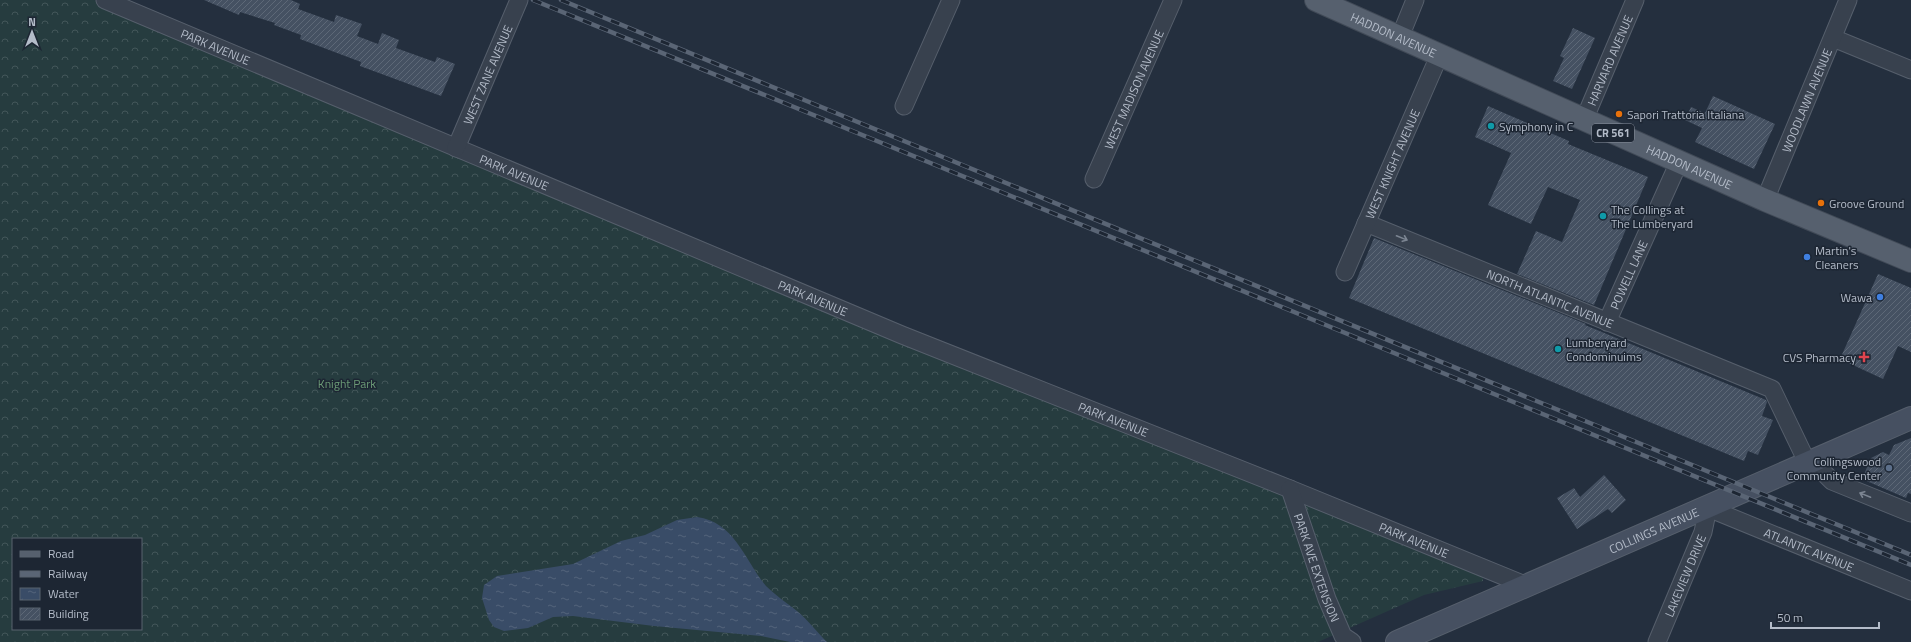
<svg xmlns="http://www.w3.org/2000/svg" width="1911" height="642" viewBox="0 0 1911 642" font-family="'Titillium Web',sans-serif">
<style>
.forest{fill:url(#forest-crowns);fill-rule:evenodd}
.water{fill:url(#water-ripples)}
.building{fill:url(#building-hatch)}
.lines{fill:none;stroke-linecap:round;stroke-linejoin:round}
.minor-casing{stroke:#565f6c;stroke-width:19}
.secondary-casing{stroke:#565f6c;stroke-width:24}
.primary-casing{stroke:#414a57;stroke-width:24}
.minor{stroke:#38414e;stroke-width:17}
.secondary{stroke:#465061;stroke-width:22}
.primary{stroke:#56606e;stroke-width:22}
.rail-casing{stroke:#5a6575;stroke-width:4.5}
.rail{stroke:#1d2633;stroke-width:3;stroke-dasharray:9;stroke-linecap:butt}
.oneway{stroke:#7c8592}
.food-dot{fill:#e8710a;stroke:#1d2633;stroke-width:1.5}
.culture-dot{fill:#0f9aa8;stroke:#1d2633;stroke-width:1.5}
.shop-dot{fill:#3f7fe0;stroke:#1d2633;stroke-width:1.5}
.health-dot{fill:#e0444e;stroke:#1d2633;stroke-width:1.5}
.service-dot{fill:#5c6f8a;stroke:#1d2633;stroke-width:1.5}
.labels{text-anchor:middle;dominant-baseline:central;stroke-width:3;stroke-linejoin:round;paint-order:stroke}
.shield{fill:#1d2633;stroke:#878f9c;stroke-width:1}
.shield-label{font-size:11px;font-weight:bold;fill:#b4bcc9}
.street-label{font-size:12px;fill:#b4bcc9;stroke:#1d2633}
.poi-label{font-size:12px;fill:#b4bcc9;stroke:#1d2633;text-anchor:start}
.park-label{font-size:12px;fill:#6b9a76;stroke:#1d2633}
</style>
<defs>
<pattern id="forest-crowns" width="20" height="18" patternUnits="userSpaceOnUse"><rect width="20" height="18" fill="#263c3f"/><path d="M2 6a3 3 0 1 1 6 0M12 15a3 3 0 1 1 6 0" fill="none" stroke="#435659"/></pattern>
<pattern id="water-ripples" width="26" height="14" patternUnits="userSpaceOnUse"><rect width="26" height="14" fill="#394c67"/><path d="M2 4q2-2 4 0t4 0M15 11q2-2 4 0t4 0" fill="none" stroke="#53647b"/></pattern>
<pattern id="building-hatch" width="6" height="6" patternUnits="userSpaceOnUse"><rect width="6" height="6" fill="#455162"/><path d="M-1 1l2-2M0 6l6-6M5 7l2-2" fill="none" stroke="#5d6877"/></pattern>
</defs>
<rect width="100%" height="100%" fill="#242f3e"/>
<!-- forest -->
<path class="forest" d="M0,0H94L1483,569V581L1424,595L1318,642H0ZM13,539H141V629H13Z"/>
<!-- water -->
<path class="water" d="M697,517C735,522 745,561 766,586C775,595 787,603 797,611C808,620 817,632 827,642H790L761,636L654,626L573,616L553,617L528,628L504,631L494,627L489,620L482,598L484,585L497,576L573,564L621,541L645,535L677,520Z"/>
<!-- building -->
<path class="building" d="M204,0H291L300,4L298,9L334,22L336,15L362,24L357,36L378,44L382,33L399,40L396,48L435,62L437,57L455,64L441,96L360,66L361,62L300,39L301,35L274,25L275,23L240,12L239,15Z
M1573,28L1595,38L1572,89L1553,81L1564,58L1560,56Z
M1713,96L1775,124L1754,169L1695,142L1702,128L1685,120L1691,107L1705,113Z
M1488,106L1569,141L1568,144L1648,177L1594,305L1517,274L1536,231L1562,242L1580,200L1548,187L1531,224L1488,205L1511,153L1475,137Z
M1374,238L1586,324L1585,325L1766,400L1767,402L1762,416L1773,420L1758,455L1748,451L1744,461L1349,298Z
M1878,274L1911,288V352L1898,346L1883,379L1840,359Z
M1911,438V494L1908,493L1906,498L1862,479L1871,458L1883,452L1889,455L1894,445Z
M1604,475L1626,500L1612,513L1608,509L1577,529L1557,498L1574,488L1580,497Z"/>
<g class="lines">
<!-- minor casing -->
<g class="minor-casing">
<g id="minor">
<path id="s1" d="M105,0L902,335L1290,489L1525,585"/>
<path d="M1400,37L1415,0"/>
<path d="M1833,38L1911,70"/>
<path d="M904,106L951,0"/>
<path id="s2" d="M1584,120L1635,0"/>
<path id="s3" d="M456,148L519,0"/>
<path id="s4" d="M1094,179L1173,0"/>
<path id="s5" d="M1765,200L1848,0"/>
<path id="s6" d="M1366,223L1772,389L1808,464L1824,473L1832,481L1911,513"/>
<path id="s7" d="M1345,272L1439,56"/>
<path id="s8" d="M1607,322L1679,162"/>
<path id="s9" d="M1290,489L1327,599L1343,636L1352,642"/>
<path id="s10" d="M1657,642L1703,532L1708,508L1911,591"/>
</g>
</g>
<!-- secondary casing -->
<g class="secondary-casing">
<g id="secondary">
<path id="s11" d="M1397,642L1911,418"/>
</g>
</g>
<!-- primary casing -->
<g class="primary-casing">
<g id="primary">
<path id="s12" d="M1316,0L1765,200L1911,261"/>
</g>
</g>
<!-- minor -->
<use href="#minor" class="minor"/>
<!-- secondary -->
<use href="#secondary" class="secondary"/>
<!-- primary -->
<use href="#primary" class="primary"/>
<!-- rail casing -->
<g class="rail-casing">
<path id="rail" d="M533,0L1911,565
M561,0L1911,555"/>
</g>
<!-- rail -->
<use href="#rail" class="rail"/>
</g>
<!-- one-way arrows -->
<defs><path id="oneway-shaft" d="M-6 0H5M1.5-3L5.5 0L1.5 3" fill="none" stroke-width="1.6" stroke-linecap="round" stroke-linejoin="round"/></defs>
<g class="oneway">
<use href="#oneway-shaft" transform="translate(1402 238) rotate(22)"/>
<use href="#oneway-shaft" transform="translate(1865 495) rotate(-158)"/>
</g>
<!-- markers -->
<g class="food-dot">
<circle cx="1619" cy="114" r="4"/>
<circle cx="1821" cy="203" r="4"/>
</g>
<g class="culture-dot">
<circle cx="1491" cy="126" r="4"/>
<circle cx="1603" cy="216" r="4"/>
<circle cx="1558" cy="349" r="4"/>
</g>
<g class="shop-dot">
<circle cx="1807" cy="257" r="4"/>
<circle cx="1880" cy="297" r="4"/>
</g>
<path class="health-dot" d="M1862 351h4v4h4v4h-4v4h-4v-4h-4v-4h4z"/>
<circle class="service-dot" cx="1889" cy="468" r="4"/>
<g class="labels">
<!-- shield labels -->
<rect class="shield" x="1592" y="124" width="42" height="18" rx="3"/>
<g class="shield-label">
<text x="1613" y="133">CR 561</text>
</g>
<!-- street labels -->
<g class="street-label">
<text stroke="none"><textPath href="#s12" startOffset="85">HADDON AVENUE</textPath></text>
<text stroke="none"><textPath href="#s1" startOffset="120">PARK AVENUE</textPath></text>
<text stroke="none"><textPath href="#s2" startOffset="65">HARVARD AVENUE</textPath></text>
<text stroke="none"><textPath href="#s3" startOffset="80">WEST ZANE AVENUE</textPath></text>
<text stroke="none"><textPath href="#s4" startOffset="98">WEST MADISON AVENUE</textPath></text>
<text stroke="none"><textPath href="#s5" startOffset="108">WOODLAWN AVENUE</textPath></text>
<text stroke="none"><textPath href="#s7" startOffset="118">WEST KNIGHT AVENUE</textPath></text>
<text stroke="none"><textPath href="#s12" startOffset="409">HADDON AVENUE</textPath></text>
<text stroke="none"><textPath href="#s1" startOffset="444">PARK AVENUE</textPath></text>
<text stroke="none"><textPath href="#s8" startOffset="52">POWELL LANE</textPath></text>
<text stroke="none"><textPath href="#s1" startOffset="768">PARK AVENUE</textPath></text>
<text stroke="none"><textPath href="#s6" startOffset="199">NORTH ATLANTIC AVENUE</textPath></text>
<text stroke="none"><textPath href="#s1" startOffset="1092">PARK AVENUE</textPath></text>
<text stroke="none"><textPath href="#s11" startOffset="280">COLLINGS AVENUE</textPath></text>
<text stroke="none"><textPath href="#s1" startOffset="1416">PARK AVENUE</textPath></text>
<text stroke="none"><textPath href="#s10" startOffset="253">ATLANTIC AVENUE</textPath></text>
<text stroke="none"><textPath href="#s9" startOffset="83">PARK AVE EXTENSION</textPath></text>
<text stroke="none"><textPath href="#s10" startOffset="72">LAKEVIEW DRIVE</textPath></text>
</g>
<!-- poi labels -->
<g class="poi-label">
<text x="1627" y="114">Sapori Trattoria Italiana</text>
<text x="1499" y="126">Symphony in C</text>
<text x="1829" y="203">Groove Ground</text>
<text x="1611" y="209">The Collings at<tspan x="1611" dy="14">The Lumberyard</tspan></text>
<text x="1815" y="250">Martin's<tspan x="1815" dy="14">Cleaners</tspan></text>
<text x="1872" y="297" text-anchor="end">Wawa</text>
<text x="1566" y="342">Lumberyard<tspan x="1566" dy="14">Condominuims</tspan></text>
<text x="1856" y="357" text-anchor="end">CVS Pharmacy</text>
<text x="1881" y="461" text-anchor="end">Collingswood<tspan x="1881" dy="14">Community Center</tspan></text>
</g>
<!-- park labels -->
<g class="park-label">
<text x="347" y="383">Knight Park</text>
</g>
</g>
<!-- legend -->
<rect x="12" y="538" width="130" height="92" fill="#1d2633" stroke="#59626f"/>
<rect x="20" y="551" width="20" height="6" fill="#56606e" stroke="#59626f"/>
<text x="48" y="558" font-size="12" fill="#b4bcc9">Road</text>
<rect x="20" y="571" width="20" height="6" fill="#5a6575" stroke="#59626f"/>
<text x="48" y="578" font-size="12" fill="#b4bcc9">Railway</text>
<rect x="20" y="588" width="20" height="12" fill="url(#water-ripples)" stroke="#59626f"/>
<text x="48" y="598" font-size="12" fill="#b4bcc9">Water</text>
<rect x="20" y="608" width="20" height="12" fill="url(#building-hatch)" stroke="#59626f"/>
<text x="48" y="618" font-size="12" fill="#b4bcc9">Building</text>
<!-- north arrow -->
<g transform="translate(32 32)" stroke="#1d2633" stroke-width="3" paint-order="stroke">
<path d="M0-3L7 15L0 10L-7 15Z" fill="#b4bcc9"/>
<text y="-6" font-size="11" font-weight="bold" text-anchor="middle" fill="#b4bcc9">N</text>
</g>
<!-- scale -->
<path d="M1771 622v6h108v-6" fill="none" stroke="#b4bcc9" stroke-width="2"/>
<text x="1777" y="622" font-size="12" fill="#b4bcc9" stroke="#1d2633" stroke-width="3" paint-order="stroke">50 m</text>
</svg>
